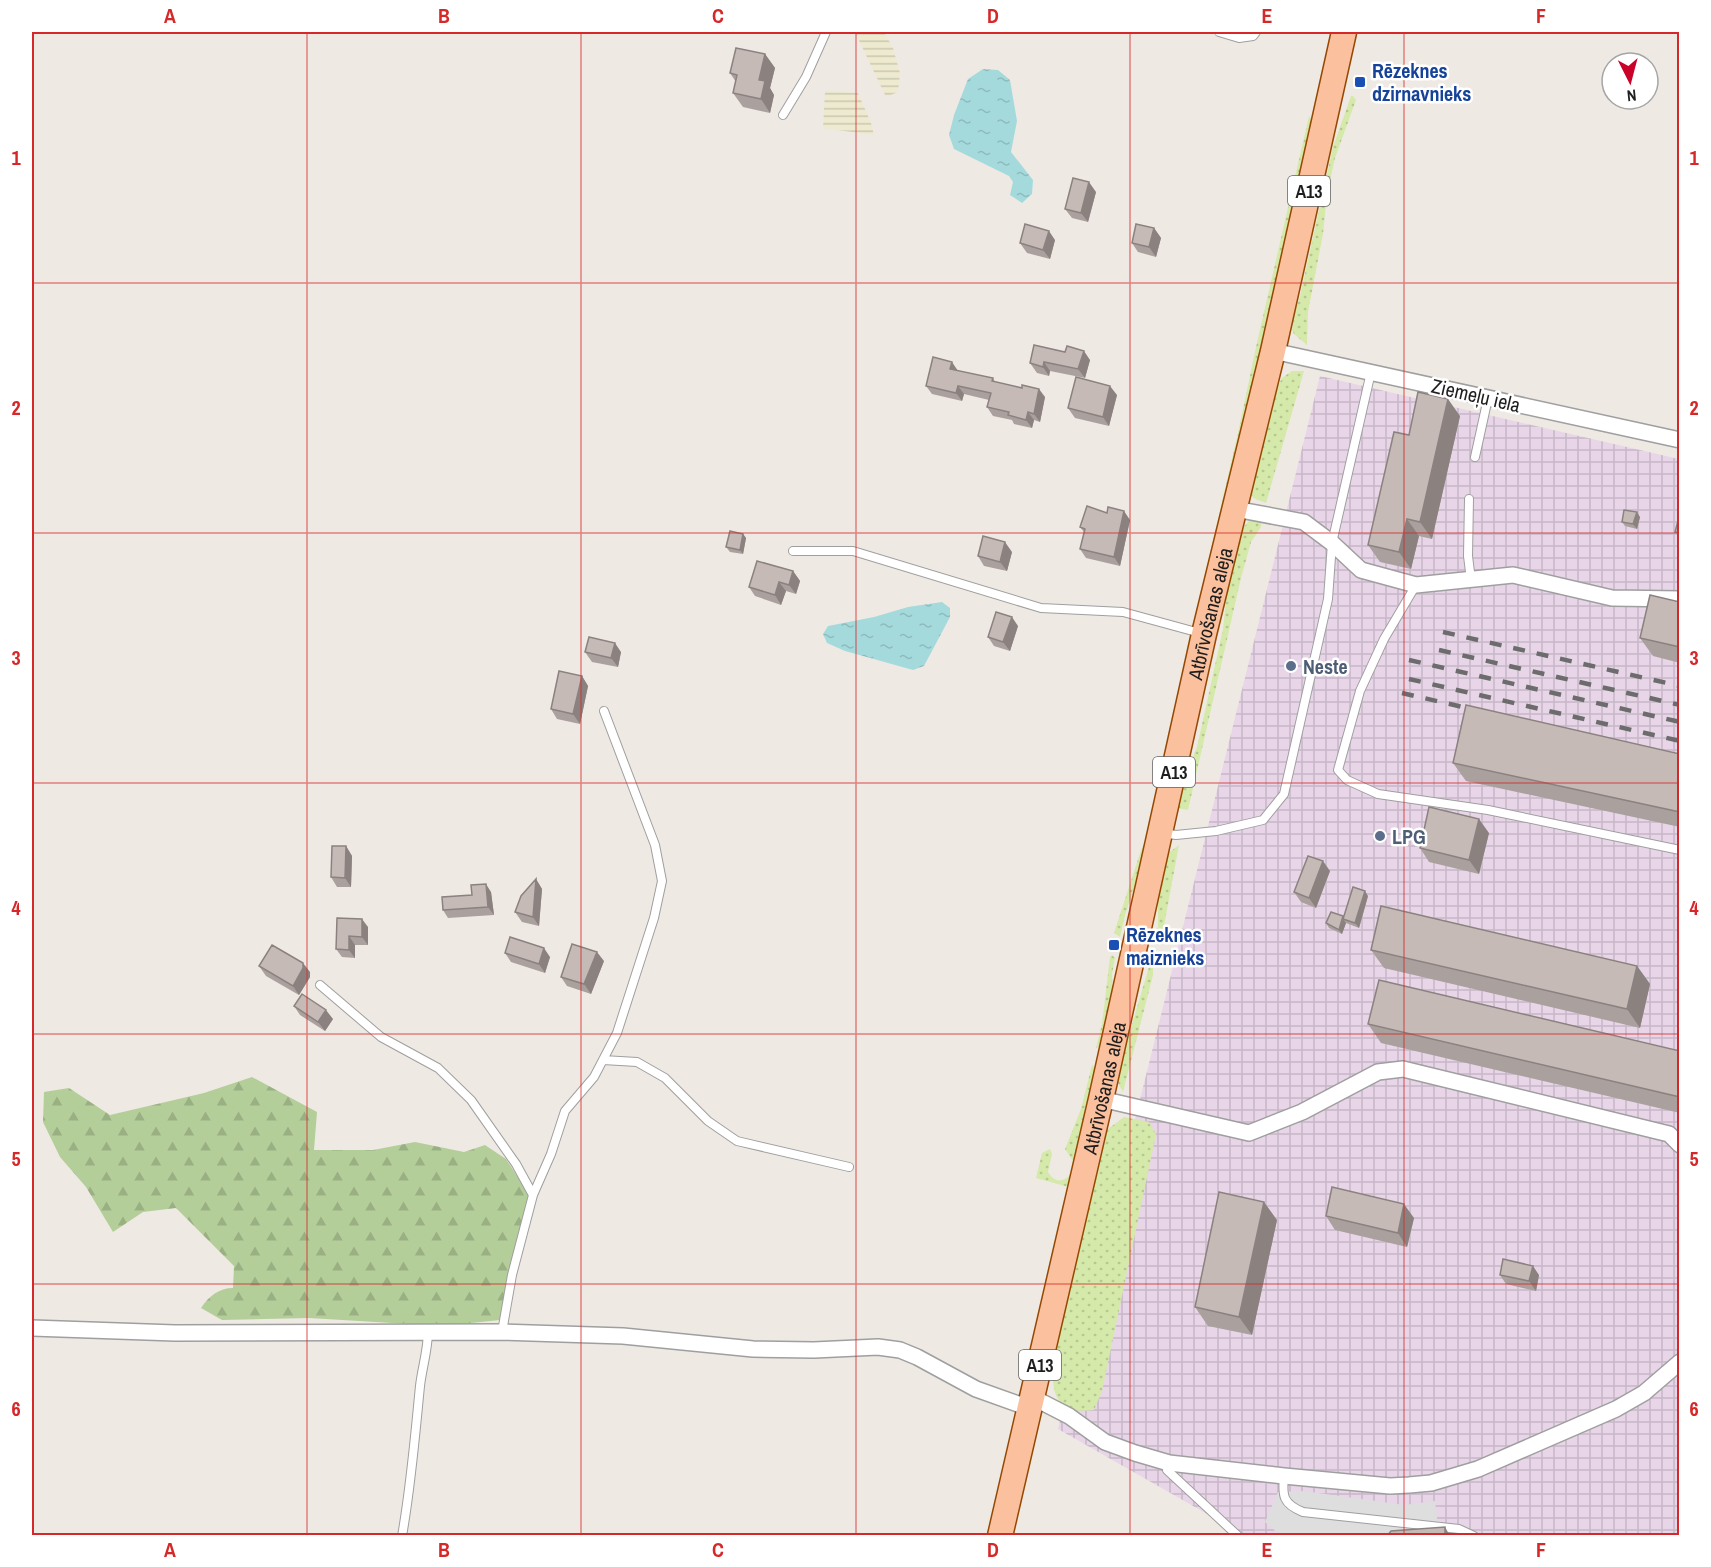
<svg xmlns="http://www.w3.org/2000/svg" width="1711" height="1567" viewBox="0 0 1711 1567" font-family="'Archivo Narrow',sans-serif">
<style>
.industrial{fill:url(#industrial-grid)}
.farmland{fill:url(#farmland-rules)}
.grass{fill:url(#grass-dots)}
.forest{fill:url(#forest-firs)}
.parking{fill:#dedede}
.water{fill:url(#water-ripples)}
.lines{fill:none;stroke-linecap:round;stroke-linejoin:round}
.lane-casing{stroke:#9f9f9f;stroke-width:10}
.street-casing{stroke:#9f9f9f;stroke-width:18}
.primary-casing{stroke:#964802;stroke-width:27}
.lane{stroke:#fff;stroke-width:8}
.street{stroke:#fff;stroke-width:15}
.primary{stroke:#fbc09d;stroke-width:24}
.rail{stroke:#6c6c6c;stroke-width:4.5;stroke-dasharray:12 12;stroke-linecap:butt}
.wall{fill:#aaa09d}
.shaded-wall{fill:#8b8280}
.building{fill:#c6bab7;stroke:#8b8280;stroke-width:1.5}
.grid{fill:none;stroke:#d62828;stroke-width:1.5;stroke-opacity:0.55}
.transit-dot{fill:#1a4fb4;stroke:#fff;stroke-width:2}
.service-dot{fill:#5c6f8a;stroke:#fff;stroke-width:2}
.labels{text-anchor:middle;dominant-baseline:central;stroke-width:5;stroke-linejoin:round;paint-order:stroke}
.shield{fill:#fff;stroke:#626262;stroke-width:1.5}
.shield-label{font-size:18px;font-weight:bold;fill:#1e1e1e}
.transit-label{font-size:20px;font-weight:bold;fill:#164399;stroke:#fff;text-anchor:start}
.street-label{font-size:20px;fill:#1e1e1e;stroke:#fff}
.service-label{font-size:20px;font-weight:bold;fill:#4e5e75;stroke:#fff;text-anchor:start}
.neatline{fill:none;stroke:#d62828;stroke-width:2}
.grid-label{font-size:20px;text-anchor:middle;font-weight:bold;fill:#d62828}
</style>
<defs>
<pattern id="industrial-grid" width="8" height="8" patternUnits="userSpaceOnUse" patternTransform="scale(1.5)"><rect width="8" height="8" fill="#e8d6e8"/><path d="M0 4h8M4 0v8" fill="none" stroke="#c7b7c7"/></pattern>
<pattern id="farmland-rules" width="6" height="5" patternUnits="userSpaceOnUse" patternTransform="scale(1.5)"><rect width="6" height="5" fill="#edeacf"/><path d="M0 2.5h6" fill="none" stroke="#cbc8b1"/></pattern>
<pattern id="grass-dots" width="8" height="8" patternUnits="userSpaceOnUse" patternTransform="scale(1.5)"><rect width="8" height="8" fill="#d5e9aa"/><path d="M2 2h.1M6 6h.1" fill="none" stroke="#b6c792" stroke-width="1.8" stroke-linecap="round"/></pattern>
<pattern id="forest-firs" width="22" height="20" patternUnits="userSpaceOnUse" patternTransform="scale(1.5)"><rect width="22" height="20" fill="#b3ce99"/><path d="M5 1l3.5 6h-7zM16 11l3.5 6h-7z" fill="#9ab083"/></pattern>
<pattern id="water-ripples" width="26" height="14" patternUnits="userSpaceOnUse" patternTransform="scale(1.5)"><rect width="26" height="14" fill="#a4dadc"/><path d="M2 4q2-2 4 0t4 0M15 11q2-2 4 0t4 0" fill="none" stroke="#8dbbbc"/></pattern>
</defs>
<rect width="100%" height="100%" fill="#efe9e4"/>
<!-- industrial -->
<path class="industrial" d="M1320,376L1679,459V1535H1244L1058,1429Z"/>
<!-- farmland -->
<path class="farmland" d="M855,32H884L893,48L900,73L898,92L886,97Z
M825,91L858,93L871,123L874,135L823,128Z"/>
<!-- grass -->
<path class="grass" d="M1351,96H1353L1356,100L1335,158L1327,194L1323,234L1308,312L1307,345L1294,334L1292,330L1294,316L1300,296L1333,147Z
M1309,116L1312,120L1251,392L1196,625L1193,626L1238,433L1256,347Z
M1292,371H1304L1266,503L1253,498L1250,491L1278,386L1282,378Z
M1255,519L1262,520L1261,527L1251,542L1241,578L1188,810L1176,808L1183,781L1197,747L1223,629L1228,581L1241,530L1249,521Z
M1147,838L1144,858L1125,915L1120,937L1114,933L1141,850Z
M1179,845L1161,942L1159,943H1155L1158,926V893L1167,854Z
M1112,955L1115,958L1112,974L1113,1004L1101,1046L1096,1048L1102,1024L1110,957Z
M1149,967L1153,968V975L1123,1092L1118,1083L1119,1068Z
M1092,1065L1095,1068V1076L1085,1112L1072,1188L1036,1178L1042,1153L1050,1149L1052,1154L1048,1172C1055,1183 1063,1183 1071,1174L1073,1161L1065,1149L1081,1109Z
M1124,1117L1149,1122L1156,1134L1102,1391L1094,1410C1057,1415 1051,1395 1053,1363L1104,1132Z"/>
<!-- forest -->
<path class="forest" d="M252,1077L317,1112L314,1150H373L415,1142L464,1152L485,1145L506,1159L532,1199L500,1320L442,1326L309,1318L222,1320L201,1308C209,1296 219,1288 233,1288L234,1266L176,1208L143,1212L113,1232L86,1187L60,1157L43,1122L44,1092L69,1088L110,1115L204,1093Z"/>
<!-- parking -->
<path class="parking" d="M1304,1491L1404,1505L1435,1501L1439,1535H1280L1265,1522L1278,1492Z"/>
<!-- water -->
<path class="water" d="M983,69L998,70L1010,80L1017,121L1011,152L1033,180L1032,194L1022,203L1010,195L1013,182L1009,176L954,149L949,135L954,115L968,79Z
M942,602L950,608V617L924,666L913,670L845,651L827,643L823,634L828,626L874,617L908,607Z"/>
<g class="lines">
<!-- lane casing -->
<g class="lane-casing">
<path id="lane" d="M1219,32L1239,38L1253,36L1256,32
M783,115L806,77L826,32
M1475,457L1488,398
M1469,499L1468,556L1471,580
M793,551H853L1041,608L1123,612L1200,633
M1416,585L1384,639L1360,691L1338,770L1347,780L1378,794L1488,810L1680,850
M1162,833L1176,835L1216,831L1263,820L1284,794L1328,599L1332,543L1371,372
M320,985L381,1037L438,1068L471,1100L516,1164L533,1195
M603,1060L637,1062L665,1078L708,1121L737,1141L849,1167
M502,1332L512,1275L533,1195L551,1154L565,1111L594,1077L617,1033L654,918L662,881L655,845L604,711
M1169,1463L1167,1470L1238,1536
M1284,1476C1282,1496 1283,1504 1303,1512L1459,1529L1474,1536
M402,1536C411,1486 415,1436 420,1386C422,1368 428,1350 428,1331"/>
</g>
<!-- street casing -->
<g class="street-casing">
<path id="street" d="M1273,351L1680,440
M1235,509L1304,522L1332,543L1361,570L1416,585L1513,575L1612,598L1680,599
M1101,1099L1249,1133L1302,1112L1378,1072L1403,1069L1669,1134L1680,1145
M32,1328L175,1333L502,1332L623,1336L753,1349L814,1350L878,1347L900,1350L917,1357L976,1389L1029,1408
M1032,1397L1069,1416L1105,1442L1135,1453L1169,1463L1284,1476L1390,1486L1409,1485L1431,1483L1478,1469L1616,1409L1644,1393L1680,1362"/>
</g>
<!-- primary casing -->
<g class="primary-casing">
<g id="primary">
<path id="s1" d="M1000,1536L1101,1099L1204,634L1273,351L1344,32"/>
</g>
</g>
<!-- lane -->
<use href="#lane" class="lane"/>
<!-- street -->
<use href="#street" class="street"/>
<!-- primary -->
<use href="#primary" class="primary"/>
<!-- rail -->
<path class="rail" d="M1443,632L1680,686
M1439,650L1680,705
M1409,660L1680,722
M1409,679L1680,741
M1402,693L1480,711"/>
</g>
<!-- wall -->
<path class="wall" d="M765,54L775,68L770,88L774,95L770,113L743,107L733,93L736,82L730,73Z
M1096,192L1088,222L1072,218L1065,209Z
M1154,228L1161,238L1156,257L1138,252L1132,243Z
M1055,240L1050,259L1027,253L1020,243Z
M1034,345L1090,360L1085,378L1050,371L1049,376L1037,373L1030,363Z
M958,371L993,378L995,382L1045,397L1040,422L1034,420L1032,428L1014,424L1012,420L993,416L987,407L989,400L964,394L962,401L932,394L926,386Z
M1117,395L1109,426L1075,418L1068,408Z
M1460,416L1432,539L1419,536L1411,569L1380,562L1368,545L1409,435Z
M1640,517L1637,529L1625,526L1622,522Z
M1130,520L1120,566L1086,558L1080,549L1084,532L1080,527Z
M743,534L746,538L743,554L730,552L726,547Z
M1012,552L1007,571L984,566L978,556Z
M793,571L800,581L796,594L786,591L781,605L755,596L749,587Z
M1680,602V663L1653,656L1640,638Z
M1018,626L1010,651L994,646L988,637Z
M585,652H621L618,667L592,662Z
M582,676L588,686L580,724L557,719L551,709Z
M1680,754V827L1466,781L1453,763Z
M1489,833L1479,874L1429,862L1420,848Z
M346,846L352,856L351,887H337L331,877Z
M1330,871L1316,908L1301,902L1294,892Z
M536,879L542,889L539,926L522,922L515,912Z
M491,892L494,915L448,918L443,910L472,895Z
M1368,896L1359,928L1346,923L1342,934L1329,928L1326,923L1343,916Z
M337,918L368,927V945H355V958L342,957L336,949Z
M1371,950L1637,966L1650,984L1640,1028L1384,968Z
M505,953L550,957L545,973L511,962Z
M604,961L591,994L567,986L561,977Z
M259,966L310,972V977L299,995L266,976Z
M294,1006L333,1019L325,1031L300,1015Z
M1368,1024L1680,1051V1113L1381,1043Z
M1326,1216L1414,1218L1407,1247L1335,1230Z
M1277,1220L1252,1335L1208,1326L1195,1307Z
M1500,1275H1539L1536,1291L1506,1284Z"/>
<!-- shaded-wall -->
<path class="shaded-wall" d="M765,54L775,68L770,88L774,95L770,113L761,99L759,80Z
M1089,182L1096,192L1088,222L1081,213Z
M1154,228L1161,238L1156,257L1149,247Z
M1049,231L1055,240L1050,259L1043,250Z
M1084,351L1090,360L1085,378L1078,369Z
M952,362L958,371L950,369Z
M1044,362L1050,371L1049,376L1043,367Z
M958,386L964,394L962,401L956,393Z
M1110,386L1117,395L1109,426L1103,417Z
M1039,389L1045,397L1040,422L1034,414Z
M1448,399L1460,416L1432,539L1420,522Z
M1028,412L1034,420L1032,428L1026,420Z
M1124,511L1130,520L1120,566L1114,557Z
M1637,512L1640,517L1637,529L1633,524Z
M1407,519L1419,536L1411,569L1399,552Z
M743,534L746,538L743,554L740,550Z
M1005,542L1012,552L1007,571L1000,562Z
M793,571L800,581L796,594L789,585Z
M779,582L786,591L781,605L775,595Z
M1012,617L1018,626L1010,651L1003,642Z
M615,643L621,652L618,667L611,658Z
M582,676L588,686L580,724L573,714Z
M1479,819L1489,833L1479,874L1469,860Z
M346,846L352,856L351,887L345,878Z
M1323,861L1330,871L1316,908L1309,898Z
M536,879L542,889L539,926L533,917Z
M486,884L491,892L494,915L488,907Z
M1365,891L1368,896L1359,928L1355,923Z
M362,919L368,927V945L362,937Z
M1343,919L1346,923L1342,934L1339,930Z
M349,936L355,945V958L349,950Z
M544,948L550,957L545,973L539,964Z
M597,952L604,961L591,994L584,984Z
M303,963L310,972V977L299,995L293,986Z
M1637,966L1650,984L1640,1028L1627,1009Z
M326,1010L333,1019L325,1031L318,1022Z
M1264,1202L1277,1220L1252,1335L1239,1317Z
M1404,1204L1414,1218L1407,1247L1398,1233Z
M1533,1266L1539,1275L1536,1291L1529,1281Z
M1445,1527L1450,1536H1445Z"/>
<!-- building -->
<path class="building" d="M736,48L765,54L759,80L765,81L761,99L733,93L737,75L730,73Z
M1073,178L1089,182L1081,213L1065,209Z
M1025,224L1049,231L1043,250L1020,243Z
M1136,224L1154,228L1149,247L1132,243Z
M1034,345L1065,352L1067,346L1084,351L1078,369L1044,362L1043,367L1030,363Z
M933,357L952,362L950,369L993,378L992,381L1022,388V385L1039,389L1034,414L1028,412L1026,420L1008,415L1009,412L987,407L991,393L958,386L956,393L926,386Z
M1076,377L1110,386L1103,417L1068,408Z
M1418,392L1448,399L1420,522L1407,519L1399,552L1368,545L1394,432L1409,435Z
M1087,506L1107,513L1108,507L1124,511L1114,557L1080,549L1085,529L1080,527Z
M1624,510L1637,512L1633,524L1622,522Z
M1679,517H1680V533L1675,532Z
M730,531L743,534L740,550L726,547Z
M983,536L1005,542L1000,562L978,556Z
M757,561L793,571L789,585L779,582L775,595L749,587Z
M1650,595L1680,602V647L1640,638Z
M996,612L1012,617L1003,642L988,637Z
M589,637L615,643L611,658L585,652Z
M559,671L582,676L573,714L551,709Z
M1466,705L1680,754V812L1453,763Z
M1429,807L1479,819L1469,860L1420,848Z
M332,846H346L345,878L331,877Z
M1308,856L1323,861L1309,898L1294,892Z
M536,879L533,917L515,912L521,896Z
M486,884L488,907L443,910L442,897L472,895L471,885Z
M1353,887L1365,891L1355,923L1343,919Z
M1381,906L1637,966L1627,1009L1371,950Z
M1331,912L1343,916L1339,930L1326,923Z
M337,918L362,919V937L349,936V950L336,949Z
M510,937L544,948L539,964L505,953Z
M572,944L597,952L584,984L561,977Z
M272,945L303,963V968L293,986L259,966Z
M1379,980L1680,1051V1097L1368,1024Z
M302,994L326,1010L318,1022L294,1006Z
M1332,1187L1404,1204L1398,1233L1326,1216Z
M1219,1192L1264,1202L1239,1317L1195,1307Z
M1503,1259L1533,1266L1529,1281L1500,1275Z
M1445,1527V1536H1387L1391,1531Z"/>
<!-- grid -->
<path class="grid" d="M307,32V1536M581,32V1536M856,32V1536M1130,32V1536M1404,32V1536M32,283H1680M32,533H1680M32,783H1680M32,1034H1680M32,1284H1680"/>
<!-- markers -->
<g class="transit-dot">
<rect x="1354" y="76" width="12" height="12" rx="3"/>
<rect x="1108" y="939" width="12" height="12" rx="3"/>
</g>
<g class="service-dot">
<circle cx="1291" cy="666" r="6"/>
<circle cx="1380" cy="836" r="6"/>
</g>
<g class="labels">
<!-- shield labels -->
<g class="shield">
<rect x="1288" y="176" width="42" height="30" rx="4.5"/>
<rect x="1153" y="757" width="42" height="30" rx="4.5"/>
<rect x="1019" y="1350" width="42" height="30" rx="4.5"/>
</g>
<g class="shield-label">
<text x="1309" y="191">A13</text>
<text x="1174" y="772">A13</text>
<text x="1040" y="1365">A13</text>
</g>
<!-- transit labels -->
<g class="transit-label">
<text x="1372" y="70">Rēzeknes<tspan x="1372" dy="23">dzirnavnieks</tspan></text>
<text x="1126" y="934">Rēzeknes<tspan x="1126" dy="23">maiznieks</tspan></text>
</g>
<!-- street labels -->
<g class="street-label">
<text transform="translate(1476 395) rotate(13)">Ziemeļu iela</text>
<text stroke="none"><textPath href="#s1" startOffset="946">Atbrīvošanas aleja</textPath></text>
<text stroke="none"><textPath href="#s1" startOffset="460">Atbrīvošanas aleja</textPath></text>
</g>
<!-- service labels -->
<g class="service-label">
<text x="1303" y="666">Neste</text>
<text x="1392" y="836">LPG</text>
</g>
</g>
<!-- border -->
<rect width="1711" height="1567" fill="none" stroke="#ffffff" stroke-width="66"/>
<!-- north arrow -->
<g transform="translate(1630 81) rotate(174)"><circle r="28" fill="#ffffff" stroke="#a5a5a5" stroke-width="1.5"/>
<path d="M0-4.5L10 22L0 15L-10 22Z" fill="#ca0229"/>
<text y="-9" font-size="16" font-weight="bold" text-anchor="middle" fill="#1e1e1e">N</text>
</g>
<rect x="33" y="33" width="1645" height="1501" class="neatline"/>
<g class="grid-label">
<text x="170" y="23">A</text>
<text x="444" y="23">B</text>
<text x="718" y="23">C</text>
<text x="993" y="23">D</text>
<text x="1267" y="23">E</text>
<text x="1541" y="23">F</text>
<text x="16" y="165">1</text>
<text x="1694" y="165">1</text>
<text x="16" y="415">2</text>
<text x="1694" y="415">2</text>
<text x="16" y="665">3</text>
<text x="1694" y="665">3</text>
<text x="16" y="915">4</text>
<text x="1694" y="915">4</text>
<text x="16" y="1166">5</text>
<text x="1694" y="1166">5</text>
<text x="16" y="1416">6</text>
<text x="1694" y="1416">6</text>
<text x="170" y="1557">A</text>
<text x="444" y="1557">B</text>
<text x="718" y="1557">C</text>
<text x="993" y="1557">D</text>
<text x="1267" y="1557">E</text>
<text x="1541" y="1557">F</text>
</g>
</svg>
